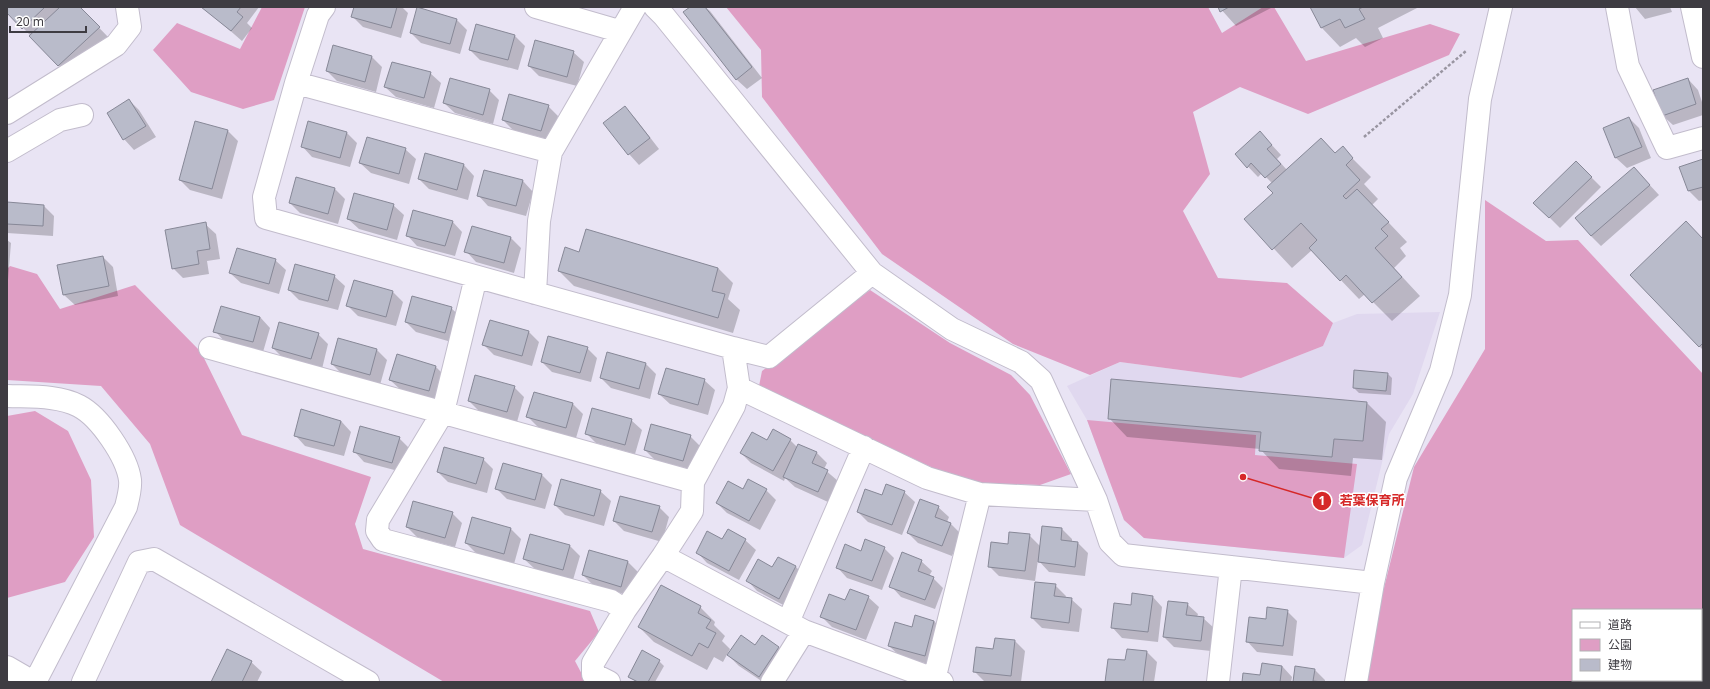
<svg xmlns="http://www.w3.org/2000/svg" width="1710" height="689" viewBox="0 0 1710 689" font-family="'Noto Sans','Noto Sans JP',sans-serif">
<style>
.built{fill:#e0d8ef}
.green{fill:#df9ec4;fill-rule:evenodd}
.shadow{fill:#0003}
.building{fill:#b9bbca;stroke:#878897}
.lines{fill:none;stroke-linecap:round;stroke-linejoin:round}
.minor-casing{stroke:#c2bccc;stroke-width:24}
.path{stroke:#9995a1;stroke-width:2.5;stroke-dasharray:3 2;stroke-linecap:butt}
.minor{stroke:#fff;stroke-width:22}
.leader{fill:none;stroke:#d62828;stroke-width:1.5}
.callout-dot{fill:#d62828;stroke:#fff;stroke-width:1.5}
.mark-label{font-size:12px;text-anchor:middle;font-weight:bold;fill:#fff}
.callout-label{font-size:13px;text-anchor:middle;font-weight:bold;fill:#d62828;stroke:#fff;stroke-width:3;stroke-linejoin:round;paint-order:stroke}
</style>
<rect width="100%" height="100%" fill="#e9e4f4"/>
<!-- built -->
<path class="built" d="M1440,312L1413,394L1389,434L1362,545L1344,558L1144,538L1124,520L1087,420L1067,386L1120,362L1241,378L1323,346L1333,323L1357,314Z"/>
<!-- green -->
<path class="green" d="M262,7H305L274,100L243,109L191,92L153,50L177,23L240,49Z
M726,7H1208L1222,33L1263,7H1274L1306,61L1430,24L1460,34L1449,55L1308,114L1240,87L1193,112L1210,174L1183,211L1218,278L1287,283L1333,323L1323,346L1241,378L1120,362L1090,375L1013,344L882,254L762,97L761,50Z
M1485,200L1546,241L1578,240L1703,374V682H1366L1382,596L1414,467L1485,349ZM1573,610H1701V680H1573Z
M10,266L37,274L60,309L135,285L201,352L242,435L371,477L355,524L363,549L590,611L599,632L575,661L586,682H444L180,525L150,444L101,386L7,380V269Z
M870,290L950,343L1011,375L1030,395L1071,474L1040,485L965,483L759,386L762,371Z
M35,411L68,431L91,480L94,537L65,582L7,598V416Z
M1087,420L1256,435L1255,455L1357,464L1344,558L1144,538L1124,520Z"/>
<!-- shadow -->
<path class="shadow" d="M7,7H79L109,38L69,76L7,11Z
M203,7H259L247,23L252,28L242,41Z
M355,7H402L408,13L401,38L363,27L353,17Z
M692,7H705L710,11L762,78L747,89L736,79Z
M1219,7H1273L1236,26Z
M1311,7H1419L1378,28L1383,38L1365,47L1356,38L1340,47L1322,28Z
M1635,7H1670L1672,12L1645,19Z
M456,19L467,30L460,54L421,43L411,33Z
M477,25L515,36L525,46L518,70L480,60L470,50Z
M334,47L372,57L382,67L376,92L337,81L327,71Z
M573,52L584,62L577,86L539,76L529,66Z
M430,73L441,83L434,108L396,97L385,87Z
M1688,79L1698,90L1703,105V115L1673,125L1662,115Z
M489,90L499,100L493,124L455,113L444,103Z
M129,100L139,110L156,137L134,150L124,139Z
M548,106L558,116L551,140L513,130L503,120Z
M624,108L635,118L659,149L639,165L629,154L605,123Z
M1629,118L1639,128L1651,158L1627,168L1616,158L1604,128Z
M196,122L228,131L238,141L222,199L190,190L180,180Z
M309,122L347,133L357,143L350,167L312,157L302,146Z
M1321,139L1336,154L1342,148L1371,177L1364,184L1378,199L1372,205L1407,242L1400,248L1406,256L1394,268L1420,296L1392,321L1365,294L1359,299L1312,250L1292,268L1246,219L1275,193L1272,183L1262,173L1258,177L1236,154L1270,143L1281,155L1277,159L1287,170Z
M405,149L416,159L409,184L371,173L360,163Z
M426,154L464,165L474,176L468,200L429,189L419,179Z
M1703,160V200L1699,201L1689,191L1681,167Z
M1576,162L1601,187L1560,228L1535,203Z
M1634,168L1659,195L1601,246L1591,236Z
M484,171L523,181L533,192L526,216L488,206L478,195Z
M296,178L335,189L345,199L338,224L300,213L290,203Z
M7,203L44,206L54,216L53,236L7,233Z
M393,205L404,215L397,240L359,229L348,219Z
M452,221L462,232L455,256L417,246L407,235Z
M205,224L216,234L220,259L207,261L209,274L183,278L173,268Z
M586,230L718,268L733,283L728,299L740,310L733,333L574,286L559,271L579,253Z
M511,238L521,248L514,273L476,262L466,251Z
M7,240L11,243L8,280H7Z
M1703,240V350L1631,275Z
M103,257L113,267L118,296L75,305L64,295L58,266Z
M275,260L286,270L279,294L241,283L230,273Z
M334,276L345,286L338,310L299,300L289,290Z
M355,282L393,292L403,302L396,326L358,316L348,306Z
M451,308L462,318L455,343L416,332L406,322Z
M260,317L270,328L263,352L225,342L215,331Z
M529,332L539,342L532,366L494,355L484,345Z
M318,334L328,344L322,369L283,358L273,348Z
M587,348L597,358L591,382L552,372L542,362Z
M377,350L387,360L380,385L342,374L332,364Z
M608,353L646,364L656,374L650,399L611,388L601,378Z
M435,366L446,377L439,401L401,390L390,380Z
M1387,373L1392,378L1391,395L1359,393L1354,388Z
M704,380L715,390L708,415L670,404L659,394Z
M514,387L524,397L517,422L479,411L469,401Z
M1367,403L1386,422L1382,460L1353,458L1351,476L1279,469L1260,449L1127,437L1109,418Z
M573,404L583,414L576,438L538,427L528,417Z
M631,420L642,430L635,454L596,443L586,433Z
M341,421L351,432L344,456L305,446L295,435Z
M690,436L700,446L693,470L655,460L645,450Z
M399,438L409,448L402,472L364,462L354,451Z
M790,440L798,448L799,445L817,453L827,463L824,469L838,481L828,502L795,487L785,478L784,481L751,463L741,453L768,441Z
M483,459L493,469L487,493L448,482L438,472Z
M542,475L552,485L545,509L507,499L496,488Z
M766,490L776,500L760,530L727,513L717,503L743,491Z
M600,491L611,501L604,526L565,515L555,505Z
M904,492L915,502L902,535L868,522L858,512L882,496Z
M659,507L669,517L662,542L624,531L614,521Z
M938,507L949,517L947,522L951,524L961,534L952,556L918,543L908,533Z
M452,513L462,523L455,547L417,537L407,527Z
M472,519L511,529L521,539L514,564L476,553L466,543Z
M1043,527L1062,529L1072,539V542L1078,543L1088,553L1085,576L1049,572L1038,560L1035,581L999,576L989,566L1008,545L1029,535L1041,547Z
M723,540H745L756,550L739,580L707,563L697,552Z
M569,545L580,556L573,580L535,569L524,559Z
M884,548L894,558L882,590L847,578L837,567L862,552Z
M590,551L628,562L638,572L631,596L593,585L583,575Z
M779,558L796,567L806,577L789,608L757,591L747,580L773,568Z
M921,561L932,571L929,576L933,578L943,588L935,609L901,597L891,586Z
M1055,585L1066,596L1065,599H1071L1082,609L1079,632L1042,628L1032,618Z
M1152,596L1162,607L1158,642L1122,638L1112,627L1132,606Z
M868,597L879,607L866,640L832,627L822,617L846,602Z
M1187,604L1198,614L1197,617L1203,618L1214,628L1211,651L1174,647L1164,637Z
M700,607L715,622L714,625L725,636L722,641L730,649L723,662L714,657L707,670L654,642L639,627Z
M1287,611L1297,621L1293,656L1257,652L1247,641L1266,620Z
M916,616L934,621L944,632L935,666L900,656L889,646L912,628Z
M762,637L779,648L789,658L763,682L739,666L728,655L756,646Z
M1015,641L1025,651L1021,682H985L974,671Z
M1147,652L1157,662L1154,682H1106L1126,662Z
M659,661L664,666L655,682H636L629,676Z
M251,662L262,672L257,682H212Z
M1282,666L1292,677L1291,682H1243Z
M1315,670L1325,680V682H1294Z"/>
<!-- building -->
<path class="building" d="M7,7H45L22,29L7,13Z
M60,7H80L100,27L58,66L29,36Z
M201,7H241L237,12L243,17L231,31Z
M354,7H397L391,28L351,17Z
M417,7L457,19L450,44L410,33Z
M690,7H705L752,67L736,80L683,12Z
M1218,7H1229L1220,12Z
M1310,7H1363L1359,9L1365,19L1345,28L1340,19L1321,28Z
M476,24L515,35L508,60L469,50Z
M535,40L574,51L567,77L528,66Z
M333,45L372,56L365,82L326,71Z
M392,62L431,72L424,98L384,87Z
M450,78L490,89L483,115L443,103Z
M1688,78L1696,104L1662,116L1653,90Z
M509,94L549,105L541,131L502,120Z
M129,99L146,126L123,140L107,113Z
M625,106L650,138L628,155L603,123Z
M1629,117L1642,147L1615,158L1603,128Z
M195,121L228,130L212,189L179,180Z
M308,121L347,132L340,158L301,147Z
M1260,131L1272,145L1267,149L1281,164L1265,178L1251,163L1247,168L1235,154Z
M367,137L406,148L399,174L359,163Z
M1321,138L1335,153L1343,146L1353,158L1346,165L1360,180L1343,196L1346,199L1357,189L1389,222L1381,229L1388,236L1375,248L1402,277L1372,303L1346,275L1340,281L1309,248L1317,240L1301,223L1272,250L1244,219L1273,193L1267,187Z
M425,153L464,164L457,190L418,179Z
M1703,159V187L1688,191L1679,167Z
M1576,161L1592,177L1549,218L1533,203Z
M1634,167L1650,185L1591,236L1575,218Z
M484,170L523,180L516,206L477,196Z
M296,177L335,188L328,214L289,203Z
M354,193L394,204L387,230L347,219Z
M7,202L44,205L43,226L7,224Z
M413,210L453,221L445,246L406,236Z
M1686,221L1703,239V343L1699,347L1630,275Z
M206,222L210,249L197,251L199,264L172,269L165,230Z
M472,226L511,237L504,263L464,252Z
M586,229L718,268L712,291L725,294L718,318L558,271L565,247L579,252Z
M237,248L276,259L269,284L229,273Z
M103,256L109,286L63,295L57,265Z
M295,264L335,275L328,301L288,290Z
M354,280L393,291L386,317L346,306Z
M412,296L452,307L445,333L405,322Z
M221,306L260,317L253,342L213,332Z
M490,320L529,331L522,356L482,345Z
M279,322L319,333L311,359L272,348Z
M548,336L588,347L580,373L541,362Z
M338,338L377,349L370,375L331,364Z
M607,352L646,363L639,389L600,378Z
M397,354L436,366L429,391L389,380Z
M666,368L705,379L698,405L658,394Z
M1354,370L1388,373L1386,391L1353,388Z
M475,375L515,386L507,412L468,401Z
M1111,379L1367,402L1363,441L1334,439L1332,457L1259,451L1261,432L1108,419Z
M534,392L573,403L566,428L526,417Z
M592,408L632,419L625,445L585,434Z
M301,409L341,421L334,446L294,436Z
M651,424L691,435L683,461L644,450Z
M360,426L400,437L392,463L353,452Z
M773,429L791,439L773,471L740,453L752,432L767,440Z
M798,444L817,452L812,463L828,470L818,492L783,477Z
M444,447L484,458L476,484L437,472Z
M503,463L542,474L535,500L495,489Z
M561,479L601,490L594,516L554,505Z
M748,479L767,489L749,521L716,503L728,481L743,489Z
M886,484L905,491L892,525L857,512L865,489L882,495Z
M620,496L660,506L652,532L613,521Z
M920,499L939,506L935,517L951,523L942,546L907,533Z
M413,501L453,512L445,538L406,527Z
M472,517L511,528L504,554L465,543Z
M1042,526L1062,528L1061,540L1078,542L1075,567L1038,562Z
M728,529L746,539L729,571L696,553L707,531L722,539Z
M1009,532L1030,534L1025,571L988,567L991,542L1008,544Z
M530,534L570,545L563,570L523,559Z
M865,539L885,547L872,581L836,568L845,544L861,551Z
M589,550L628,561L621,587L582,575Z
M902,552L922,560L918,571L934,577L925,600L889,587Z
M778,557L796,566L779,599L746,581L758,559L772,567Z
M1035,582L1056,584L1054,596L1072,598L1069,623L1031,618Z
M661,585L701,606L698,613L711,620L706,628L716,633L708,648L699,643L692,656L638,627Z
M850,589L869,596L856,630L820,617L829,594L845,600Z
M1132,593L1153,596L1148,632L1111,628L1114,603L1131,605Z
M1168,601L1188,603L1186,615L1204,617L1201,641L1163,637Z
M1267,607L1288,610L1283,646L1246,642L1249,617L1266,619Z
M915,615L934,621L925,656L888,646L895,622L912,627Z
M741,635L755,645L762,635L779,647L759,677L727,655Z
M995,638L1015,640L1011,676L973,672L976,647L993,649Z
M227,649L252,661L242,682H211Z
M1127,649L1147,651L1143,682H1105L1108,659L1125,660Z
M642,650L660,660L648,682H638L628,677Z
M1262,663L1282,666L1280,682H1242L1243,673L1260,675Z
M1295,666L1315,669L1313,681L1323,682H1293Z"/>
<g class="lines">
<!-- minor casing -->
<g class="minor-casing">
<path id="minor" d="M324,7L318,15L296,83L264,197L266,218L733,348L769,357L872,273
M536,7L619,31
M655,7L664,16L872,273L952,329L1021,362L1041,380L1096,500L1110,542L1123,555L1373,583
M1617,7L1628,66L1667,148L1703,138
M1692,7L1703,57
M296,83L551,152
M7,113L116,45L130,27L127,7
M7,151L60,120L82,115
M476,277L443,412L378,520L377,531L383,540L611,601L625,610L663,556L692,511L693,482L734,406L739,388L733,348
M535,293L539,221L551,152L635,7
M210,348L693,482
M739,388L927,478L980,494L1096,500
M7,396C30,397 58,395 79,406C100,417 127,457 130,480C131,488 128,499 126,507L35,682
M663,556L804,631L942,682
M788,622L864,447
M7,667L33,682
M934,680L980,494
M83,682L139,562L154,559L368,682
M609,682L593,674V663L625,610
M772,682L804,631
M1218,682L1231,567
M1356,682L1373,583L1396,478L1441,371L1460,295L1480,99L1501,7"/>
</g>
<!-- path -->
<path class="path" d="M1364,137L1466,51"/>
<!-- minor -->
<use href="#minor" class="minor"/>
</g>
<!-- callouts -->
<path class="leader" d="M1243 477L1322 501"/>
<g class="callout-dot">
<circle cx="1243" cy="477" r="4"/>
<circle cx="1322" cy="501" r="10"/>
</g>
<g class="mark-label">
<text x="1322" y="505">1</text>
</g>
<g class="callout-label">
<text x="1372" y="505">若葉保育所</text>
</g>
<!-- border -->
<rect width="1710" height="689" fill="none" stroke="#3e3c42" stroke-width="16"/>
<!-- legend -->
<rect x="1572" y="609" width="130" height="72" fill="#ffffff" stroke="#b2b1b3"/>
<rect x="1580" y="622" width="20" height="6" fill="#ffffff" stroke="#b2b1b3"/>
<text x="1608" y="629" font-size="12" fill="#3e3c42">道路</text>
<rect x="1580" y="639" width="20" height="12" fill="#df9ec4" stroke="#b2b1b3"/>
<text x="1608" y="649" font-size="12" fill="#3e3c42">公園</text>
<rect x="1580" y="659" width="20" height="12" fill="#b9bbca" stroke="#b2b1b3"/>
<text x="1608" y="669" font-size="12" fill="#3e3c42">建物</text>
<!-- scale -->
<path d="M10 26v6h76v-6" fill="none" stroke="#3e3c42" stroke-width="2"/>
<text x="16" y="26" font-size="12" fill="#3e3c42" stroke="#ffffff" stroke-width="3" paint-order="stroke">20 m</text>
</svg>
